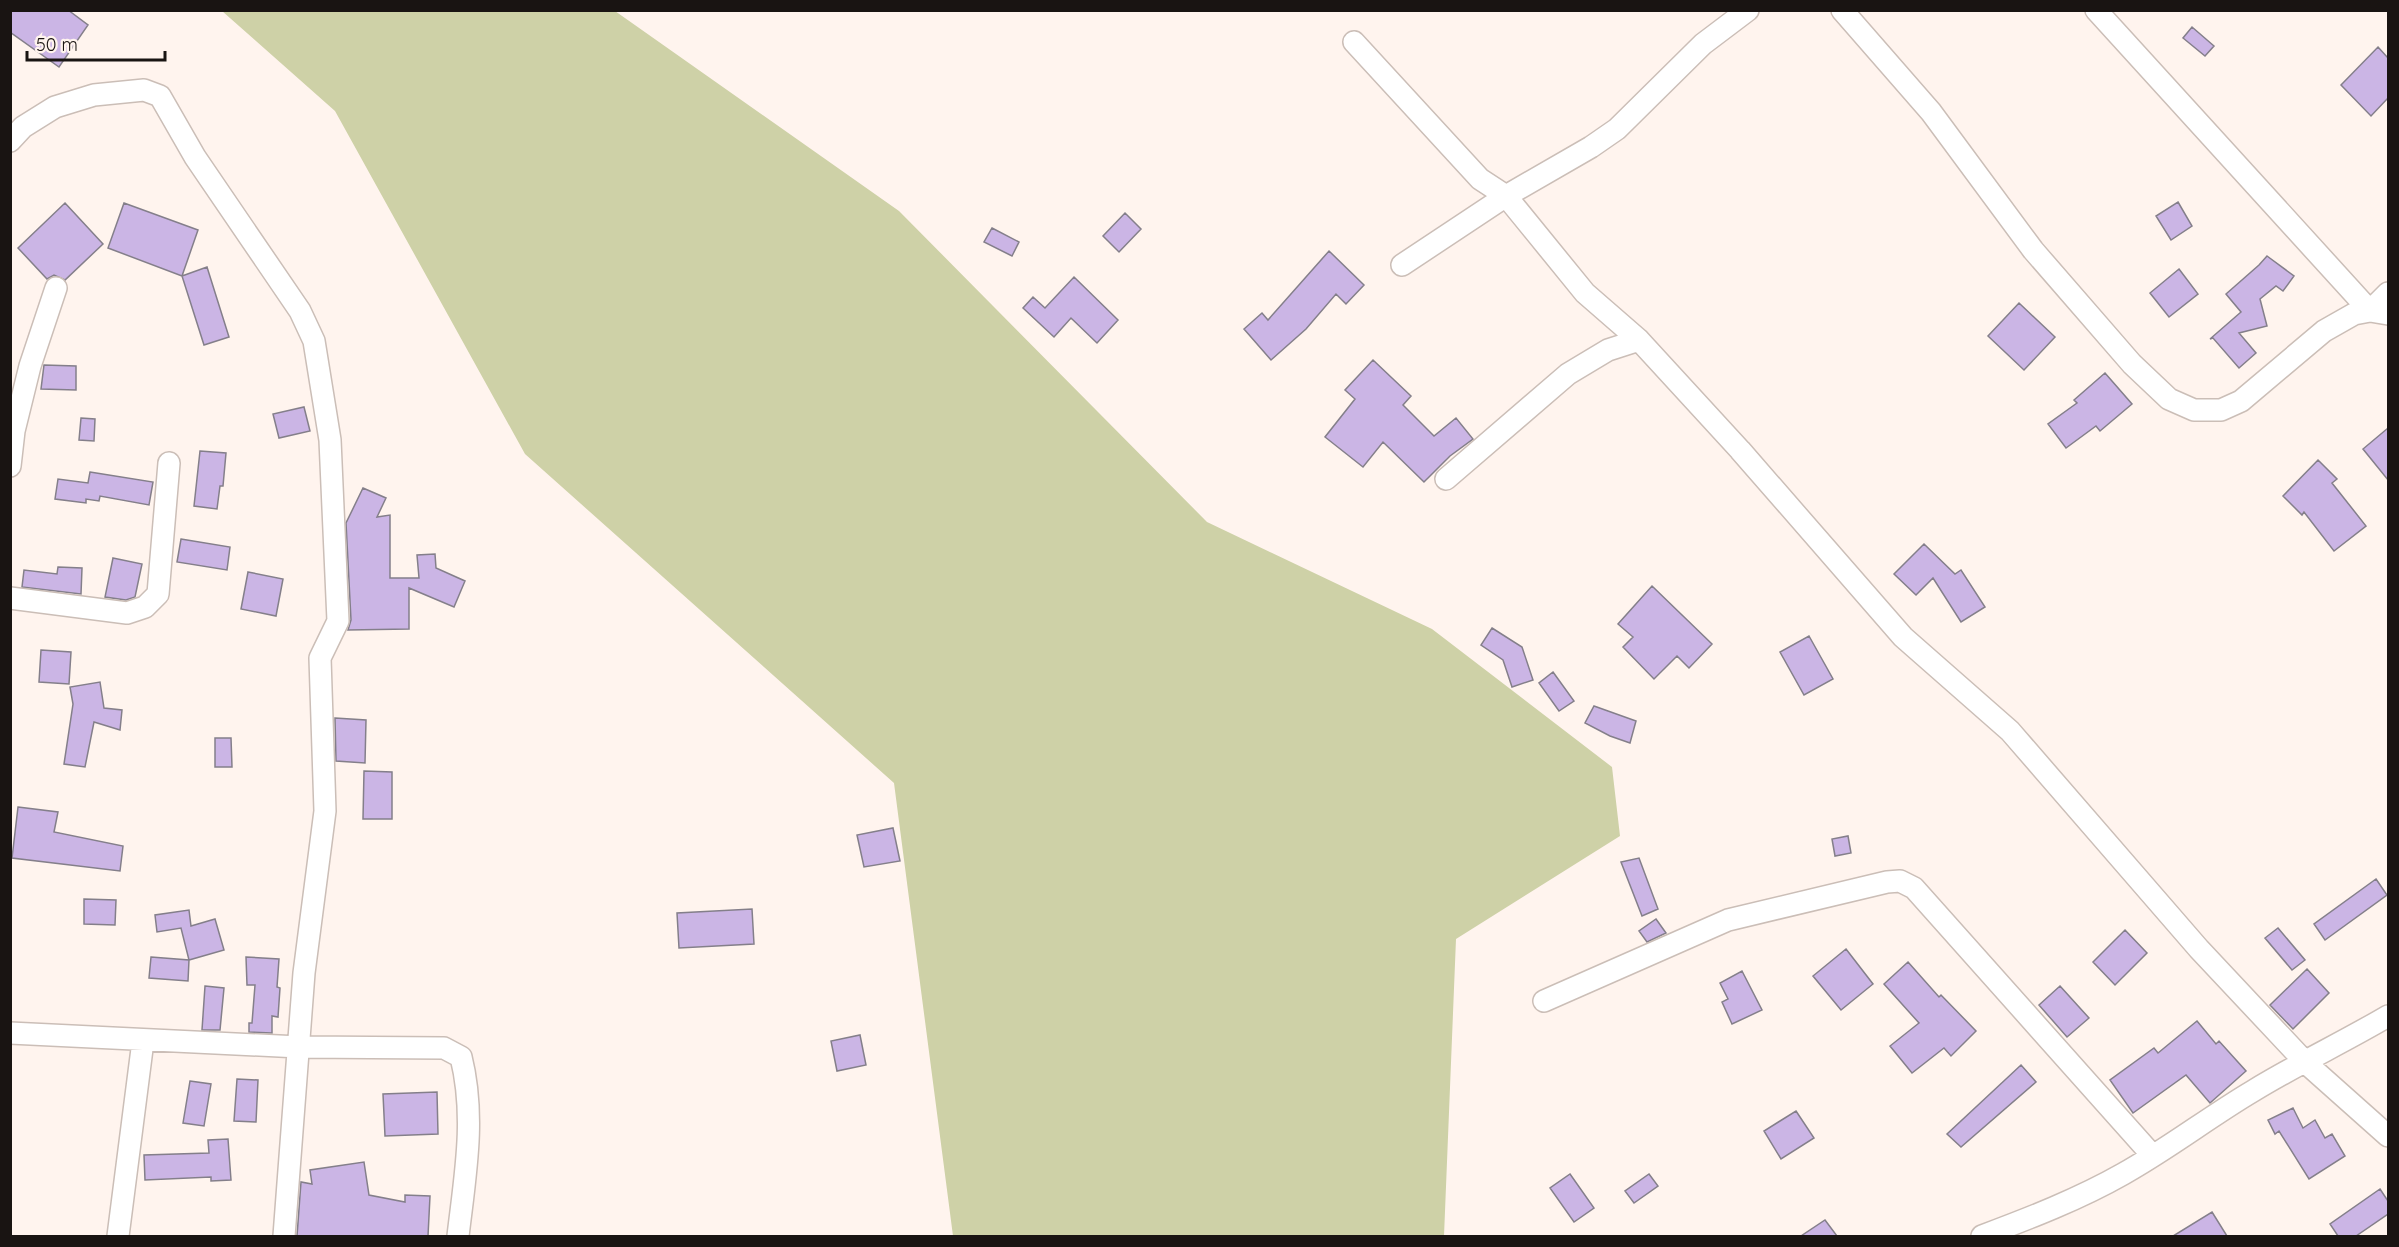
<svg xmlns="http://www.w3.org/2000/svg" width="2399" height="1247" viewBox="0 0 2399 1247" font-family="Quicksand,sans-serif">
<style>
.green{fill:#ced1a7}
.building{fill:#cbb5e5;stroke:#847f8a;stroke-width:1.5}
.lines{fill:none;stroke-linecap:round;stroke-linejoin:round}
.minor-casing{stroke:#cbbeb7;stroke-width:24}
.minor{stroke:#fff;stroke-width:21}
</style>
<rect width="100%" height="100%" fill="#fff4ee"/>
<!-- green -->
<path class="green" d="M222,11H615L899,211L1207,522L1432,629L1612,767L1620,836L1456,939L1444,1236H953L894,783L525,454L335,111Z"/>
<!-- building -->
<path class="building" d="M10,10H68L88,25L59,67L10,32Z
M2192,27L2214,46L2205,56L2183,38Z
M2378,47L2388,58V98L2371,116L2341,85Z
M2178,202L2192,226L2171,240L2156,216Z
M65,203L103,244L65,280L54,275L47,279L18,248Z
M124,203L198,230L182,276L108,248Z
M1125,213L1141,229L1119,252L1103,236Z
M992,228L1019,242L1012,256L984,242Z
M1329,251L1364,285L1346,304L1336,294L1306,329L1271,360L1244,329L1262,313L1268,320Z
M2267,256L2294,276L2283,291L2276,286L2260,299L2267,326L2239,333L2256,353L2239,368L2213,338L2210,339L2241,312L2226,294L2259,265Z
M207,267L229,337L204,345L182,276Z
M2179,269L2198,294L2169,317L2150,293Z
M1074,277L1118,320L1097,343L1071,318L1054,337L1023,308L1033,297L1045,308Z
M2019,303L2055,337L2024,370L1988,336Z
M1373,360L1411,396L1403,405L1434,436L1456,418L1473,439L1450,456L1424,482L1383,442L1363,467L1325,437L1355,399L1345,390Z
M44,365L76,366V390L41,389Z
M2105,373L2132,404L2100,431L2096,426L2066,448L2048,424L2077,403L2074,400Z
M304,407L310,431L279,438L273,414Z
M81,418L95,419L94,441L79,440Z
M2388,428V480L2363,449Z
M200,451L226,453L223,486H220L217,509L194,506Z
M2318,460L2337,479L2332,483L2366,526L2334,551L2304,512L2302,515L2283,496Z
M90,472L153,482L149,505L100,496L99,501L86,499V503L55,499L58,479L88,483Z
M363,488L386,498L377,517L390,515V578H419L417,555L435,554L436,568L465,581L454,607L409,588V629L348,630L351,620L346,523Z
M181,539L230,547L227,570L177,562Z
M1924,544L1955,574L1961,570L1985,607L1961,622L1933,578L1916,595L1894,574Z
M113,558L142,564L135,597L126,600L105,597Z
M58,567L82,568L81,594L22,587L24,570L57,574Z
M248,572L283,579L276,616L241,609Z
M1652,586L1712,644L1689,668L1677,656L1654,679L1623,647L1633,637L1618,624Z
M1492,628L1522,647L1533,680L1512,687L1503,660L1481,645Z
M1809,636L1833,679L1804,695L1780,652Z
M41,650L71,652L69,684L39,682Z
M1553,672L1574,701L1559,711L1539,683Z
M100,682L104,708L122,710L120,730L94,722L85,767L64,764L73,704L70,687Z
M1594,706L1636,721L1630,743L1610,736L1585,723Z
M335,718L366,720L365,763L336,761Z
M215,738H231L232,767H215Z
M364,771L392,772V819H363Z
M18,807L58,812L54,832L123,846L120,871L12,858Z
M893,828L900,861L864,867L857,835Z
M1848,836L1851,853L1835,856L1832,839Z
M1639,858L1658,909L1642,916L1621,862Z
M2376,879L2387,895L2325,940L2314,924Z
M84,899L116,900L115,925L84,924Z
M752,909L754,944L679,948L677,913Z
M189,910L191,926L215,919L224,950L189,960L181,928L157,932L155,915Z
M1656,919L1666,933L1647,942L1639,931Z
M2278,928L2305,960L2292,970L2265,938Z
M2125,930L2147,953L2115,985L2093,962Z
M1846,949L1873,984L1841,1010L1813,976Z
M151,957L189,960L188,981L149,978Z
M246,957L279,959L277,987L280,988L278,1017L272,1016V1033L249,1032V1023H252L255,985H247Z
M1908,962L1939,997L1941,995L1976,1031L1951,1056L1944,1048L1912,1073L1890,1046L1919,1023L1884,984Z
M2307,969L2329,993L2293,1029L2270,1005Z
M1742,971L1762,1010L1732,1024L1722,1002L1728,999L1720,983Z
M205,986L224,988L220,1030H202Z
M2060,986L2089,1018L2067,1037L2039,1005Z
M2197,1021L2216,1044L2219,1041L2246,1071L2210,1103L2186,1075L2133,1113L2110,1080L2154,1048L2158,1053Z
M860,1035L866,1065L837,1071L831,1041Z
M2021,1065L2036,1082L1961,1147L1947,1134Z
M237,1079L258,1080L256,1122L234,1121Z
M190,1081L211,1084L204,1126L183,1123Z
M437,1092L438,1134L385,1136L383,1094Z
M2293,1108L2303,1128L2315,1120L2325,1138L2332,1134L2345,1156L2309,1179L2279,1131L2275,1134L2268,1120Z
M1796,1111L1814,1138L1781,1159L1764,1131Z
M228,1139L231,1180L211,1181V1177L145,1180L144,1155L209,1153L208,1140Z
M364,1162L369,1195L405,1202V1195L430,1196L428,1236H297L301,1182L312,1184L310,1170Z
M1570,1174L1594,1208L1574,1222L1550,1188Z
M1649,1174L1658,1186L1634,1203L1625,1191Z
M2380,1189L2388,1201V1214L2356,1236H2338L2330,1224Z
M2212,1212L2227,1236H2173Z
M1825,1220L1837,1236H1801Z"/>
<g class="lines">
<!-- minor casing -->
<g class="minor-casing">
<path id="minor" d="M1842,10L1931,112L2033,250L2132,364L2169,399L2194,410H2221L2241,401L2324,331L2354,314L2370,311L2388,314
M2096,10L2370,311L2388,293
M1354,42L1480,179L1506,196L1585,293L1639,340L1740,450L1903,637L2010,731L2199,949L2306,1063L2388,1136
M10,141L23,127L55,107L94,95L144,90L160,96L195,157L300,311L314,341L330,440L338,621L320,658L325,811L304,973L284,1236
M1402,265L1506,196L1591,147L1617,129L1703,44L1748,10
M10,466L14,431L30,366L56,288
M1446,479L1568,374L1608,350L1639,340
M10,598L127,613L145,607L158,594L169,463
M1544,1001L1728,920L1887,882L1900,881L1914,888L2152,1155
M10,1033L299,1047L444,1048L461,1057C476,1117 465,1176 458,1236
M118,1236L143,1041
M1982,1236C2030,1218 2079,1199 2123,1174C2168,1149 2209,1117 2253,1091C2297,1064 2344,1042 2388,1016"/>
</g>
<!-- minor -->
<use href="#minor" class="minor"/>
</g>
<!-- border -->
<rect width="2399" height="1247" fill="none" stroke="#191412" stroke-width="24"/>
<!-- scale -->
<path d="M27 51v9h138v-9" fill="none" stroke="#191412" stroke-width="3"/>
<text x="36" y="51" font-size="18" fill="#191412" stroke="#fff4ee" stroke-width="4.5" paint-order="stroke">50 m</text>
</svg>
